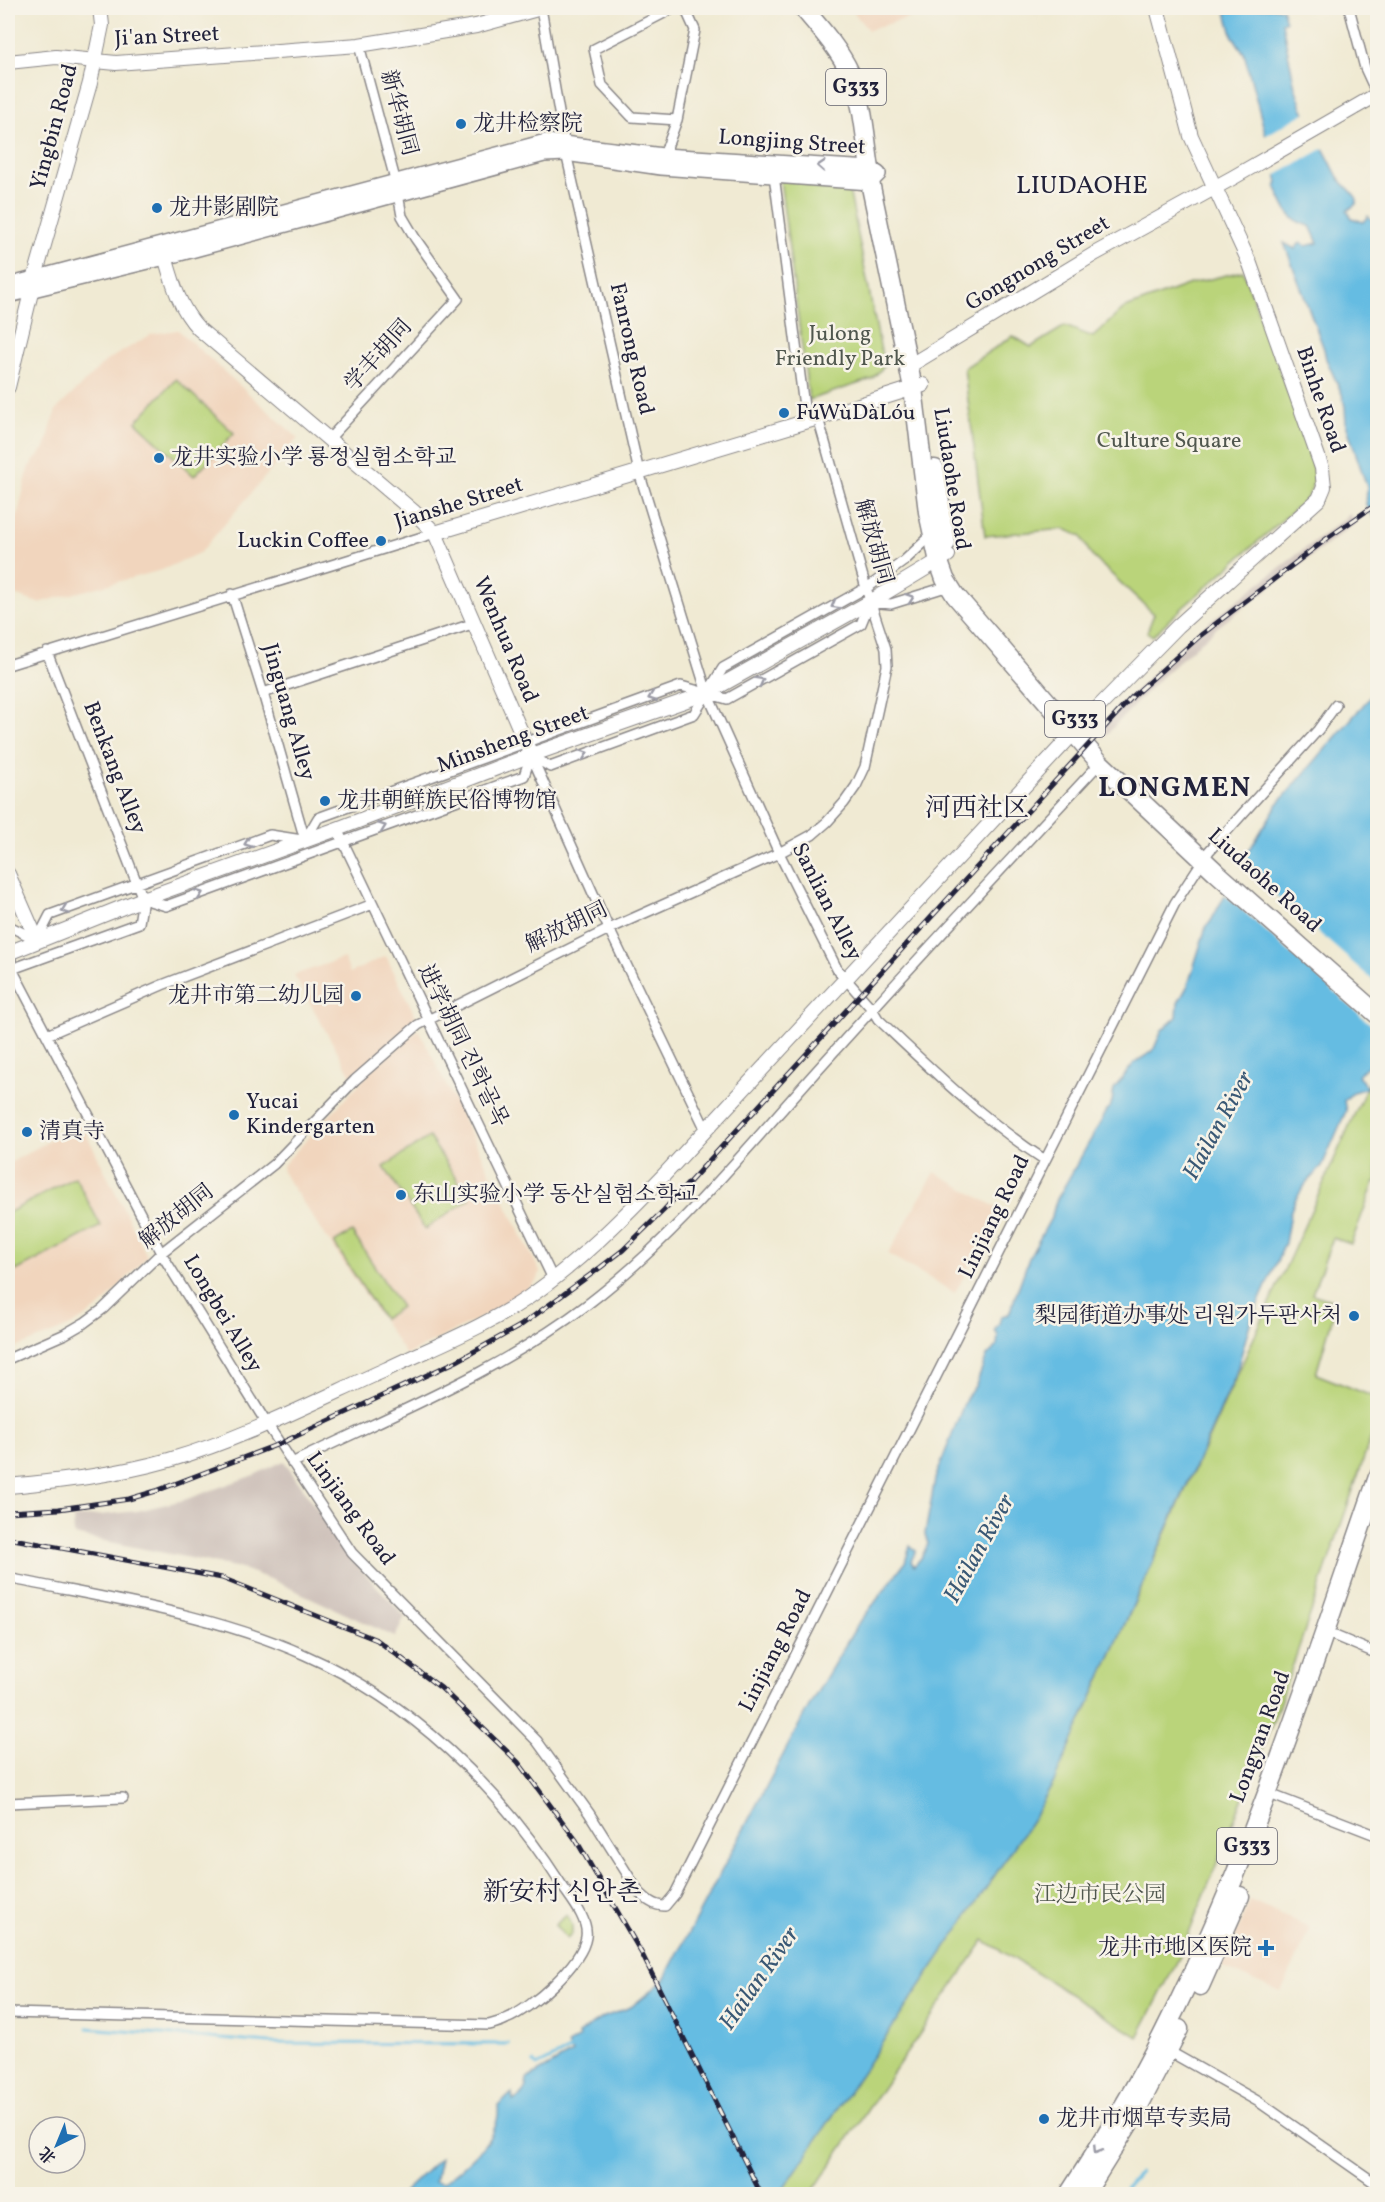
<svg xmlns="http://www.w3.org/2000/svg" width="1385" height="2202" viewBox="0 0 1385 2202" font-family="Vollkorn,'Noto Serif SC','Noto Serif KR',serif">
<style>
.built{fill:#f1d5bd}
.industrial{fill:#cec1ba}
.green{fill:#bad47a;stroke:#6e7b5a;stroke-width:1.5}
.water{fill:#65bce2;stroke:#446f8e;stroke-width:1.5}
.pier{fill:#f0ead3}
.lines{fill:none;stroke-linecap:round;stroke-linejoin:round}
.stream{stroke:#65bce2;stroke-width:3}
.street-casing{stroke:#898687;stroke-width:12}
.secondary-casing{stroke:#898687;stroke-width:16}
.primary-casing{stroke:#898687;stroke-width:18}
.highway-casing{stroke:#898687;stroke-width:21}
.street{stroke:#fff;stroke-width:9}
.secondary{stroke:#fff;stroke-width:14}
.primary{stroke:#fff;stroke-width:15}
.highway{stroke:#fff;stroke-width:18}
.rail-casing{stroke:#22223b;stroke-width:5}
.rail{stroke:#f7f3e8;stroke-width:3;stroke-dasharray:9;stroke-linecap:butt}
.oneway{stroke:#9c9ca7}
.poi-dot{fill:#1f6fb2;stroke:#f7f3e8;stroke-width:2}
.labels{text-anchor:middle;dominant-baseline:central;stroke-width:5;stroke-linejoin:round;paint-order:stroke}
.shield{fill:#f7f3e8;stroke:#62616f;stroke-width:1.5}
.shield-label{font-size:21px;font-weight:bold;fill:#22223b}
.street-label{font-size:22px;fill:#22223b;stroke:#f7f3e8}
.poi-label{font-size:22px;fill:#22223b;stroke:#f7f3e8;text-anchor:start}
.park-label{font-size:22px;fill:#50574e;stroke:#f7f3e8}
.water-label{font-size:24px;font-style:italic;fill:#395875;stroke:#f7f3e8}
.quarter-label{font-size:26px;fill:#22223b;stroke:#f7f3e8}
.district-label{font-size:28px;font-weight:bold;letter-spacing:1.5px;fill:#22223b;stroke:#f7f3e8}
</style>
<rect width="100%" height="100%" fill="#f7f3e8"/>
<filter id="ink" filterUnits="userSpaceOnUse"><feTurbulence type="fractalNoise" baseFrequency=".0167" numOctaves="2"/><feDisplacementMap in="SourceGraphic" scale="12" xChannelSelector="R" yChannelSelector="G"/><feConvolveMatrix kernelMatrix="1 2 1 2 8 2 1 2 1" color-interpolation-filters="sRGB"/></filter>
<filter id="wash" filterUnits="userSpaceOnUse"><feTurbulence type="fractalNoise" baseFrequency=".008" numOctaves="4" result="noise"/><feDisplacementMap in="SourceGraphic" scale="24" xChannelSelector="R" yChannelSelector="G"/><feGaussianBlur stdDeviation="1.35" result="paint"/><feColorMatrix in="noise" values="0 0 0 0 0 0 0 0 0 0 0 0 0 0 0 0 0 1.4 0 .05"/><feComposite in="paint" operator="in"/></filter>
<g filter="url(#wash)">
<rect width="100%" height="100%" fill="#f0ead3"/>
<!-- built -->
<path class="built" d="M850,8H942L868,30Z
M178,330L298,438L201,552L162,570L38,603L8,593V555L29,467L45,448L56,410L106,361L152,334Z
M386,956L416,1017L415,1020L352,1077L294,975L344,958L350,973Z
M419,1030L540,1272L538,1279L527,1289L506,1303L480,1318L406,1355L283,1173L282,1166L375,1067Z
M81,1123L147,1256L103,1304L90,1314L71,1326L8,1351V1164Z
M935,1172L999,1209L955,1293L888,1254Z
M1250,1900L1311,1928L1281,1992L1222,1967Z"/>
<!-- industrial -->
<path class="industrial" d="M1350,514L1354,524L1215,629L1161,677L1103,738L1096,731L1188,638Z
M284,1461L351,1559L405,1617L395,1637L275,1581L240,1568L74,1535L73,1518L137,1511L184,1500L254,1475Z"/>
<!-- green -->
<path class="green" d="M847,179L884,366L872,379L809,400L780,180Z
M1243,271L1310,451C1313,468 1317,483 1307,498L1171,618L1153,636L1147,632L1154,614L1091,555L1081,536L1064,529L985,536L964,368L1013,336L1031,347L1065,326L1093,337L1123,309L1190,284Z
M176,379L234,433L194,476L136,422Z
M1377,1070V1183H1374L1351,1244L1333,1238L1312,1294L1337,1302L1316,1374L1377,1398V1420L1276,1714L1192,1926L1180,1956L1138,2037L984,1940L877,2096L811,2194H780L1032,1820L1054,1782L1369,1082Z
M429,1137L470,1199L425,1229L384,1167Z
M75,1177L101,1226L16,1271L8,1255V1213Z
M352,1232L401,1307L383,1319L334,1243Z
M567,1915L572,1925V1934L567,1939L555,1925Z"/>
<!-- water -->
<path class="water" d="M1225,8H1282L1286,21L1282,23L1295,87L1302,107L1338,177C1344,186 1352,190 1357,199L1356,204L1347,211L1352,218L1363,222L1368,216L1377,225V522L1366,505L1367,487L1346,424L1345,407L1342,394L1326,359L1324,349L1284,243L1295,249L1300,242L1306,246L1318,243L1310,226C1287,221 1285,207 1276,188L1278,182L1244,53L1232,35Z
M1377,689V1057L1358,1075L1367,1088L1353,1092L1344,1101L1346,1111L1322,1166L1307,1182L1295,1200L1290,1213L1285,1243L1251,1320L1235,1377L1054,1782L1032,1820L780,2194H402L440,2158L435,2181L443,2183C465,2166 502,2137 498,2106L512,2093L513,2101C523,2096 526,2090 527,2079L572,2053L568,2045L579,2038L578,2034L604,2017L631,2007L663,1981L809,1706L856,1627L905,1563L910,1545L916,1551L911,1561L914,1566L921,1558L928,1544L925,1534L935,1479L966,1398L976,1385L987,1356L997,1346L998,1335L994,1331L999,1324L1001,1316L1009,1314L1029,1258L1052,1216L1056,1201L1112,1102L1114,1089L1134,1063L1153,1051L1162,1030L1177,1017L1178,1003L1188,985L1206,927L1211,921L1245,857L1277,805Z"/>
<!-- pier -->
<path class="pier" d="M1308,111L1326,147L1273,177L1263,137Z
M1239,862L1377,984V1030L1222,892Z"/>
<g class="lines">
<!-- stream -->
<path class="stream" d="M88,2028L269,2043L509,2044
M534,2063L537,2066L573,2048
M1121,2194L1139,2173"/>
</g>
</g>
<g filter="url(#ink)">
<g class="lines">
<!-- street casing -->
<g class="street-casing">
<path id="street" d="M541,8L566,153L639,472L707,693L779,853L837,969L872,1009L878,1019C931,1069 983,1120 1045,1160
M674,8L594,49L602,85L632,117L677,120
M1349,8L1365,68L1377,94
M663,158L677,120L695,30L685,8
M774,175L806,422
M329,439L458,299L415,238L402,216L396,183L359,45
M232,594L263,693L305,840
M870,602L891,604L949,586
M47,652L143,899
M8,665L435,533
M263,693L475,623
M531,755L550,767L694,714L723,668L871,585L904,561L933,534
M531,755L609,929L706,1130
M337,829L553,1279
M305,840L318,818L681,686L727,699L861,624L870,602
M143,899L166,906L524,776L531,755
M8,930L13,928L37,940L50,915L270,835L302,840
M10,952L12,969L161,1253L267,1424L352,1553L537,1741L589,1813L638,1891C646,1899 653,1906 665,1906L675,1894L1175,903L1209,851L1318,730L1336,705
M9,970L139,923L143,899
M47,1035L162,985L373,904
M8,1359L65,1334L84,1323L103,1309L161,1253L274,1164L355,1080L418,1025L609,929L779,853L812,835L827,822L844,803L856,786L865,767L887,666L886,649L866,588L818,418
M292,1463C392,1414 499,1372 588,1304C676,1237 746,1149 820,1067C912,965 1006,864 1100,763
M8,1578C107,1599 211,1613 305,1655C412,1702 499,1787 561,1884C570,1898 589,1919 586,1937C582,1964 531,2009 506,2019C501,2022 495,2023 489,2025L8,2013
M1335,1636L1378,1654
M1267,1793L1378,1836
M8,1803L123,1798
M1165,2049L1259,2102L1378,2185"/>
</g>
<!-- secondary casing -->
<g class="secondary-casing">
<path id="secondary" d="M8,62L56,57L116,63L359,45L476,26L541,8
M162,246C171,276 177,306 199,329L413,511L435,533L531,755
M909,366L1096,253L1234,177L1378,94
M8,387L34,280L90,83L102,25L100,8
M435,533L818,418L923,385
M8,874L37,940
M8,953L143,899L337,829L531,755L707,693L870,602L948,555
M8,1486C62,1481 116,1475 169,1460C245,1438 316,1401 387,1369C435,1346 485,1327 529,1297C579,1262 622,1219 664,1175L1081,725L1178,626L1319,499L1324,487L1322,468L1250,264L1191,136L1157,8"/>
</g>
<!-- primary casing -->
<g class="primary-casing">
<path id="primary" d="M8,286L546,142L663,156L870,169L878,174L870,182L661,167L566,153L544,154L165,257L8,295"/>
</g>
<!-- highway casing -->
<g class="highway-casing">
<path id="highway" d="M803,8C820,28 839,49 850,73C864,102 865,138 870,169V182L913,388L928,512L939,562L945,579L955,595L1100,763L1217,873L1378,1015
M935,469L946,543
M1200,1986L1240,1896
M1069,2194C1103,2141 1137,2087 1165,2030C1254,1853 1313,1664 1378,1477
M1085,2194L1133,2117L1179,2029"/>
</g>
<!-- street -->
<use href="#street" class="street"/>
<!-- secondary -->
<use href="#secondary" class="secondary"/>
<!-- primary -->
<use href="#primary" class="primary"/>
<!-- highway -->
<use href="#highway" class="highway"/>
<!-- rail casing -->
<g class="rail-casing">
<path id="rail" d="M8,1512L59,1509L129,1499L156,1491L279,1444L457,1361L520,1326L601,1267L623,1250L664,1210L1133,696L1201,635L1329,537L1378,503
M8,1538L222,1578L377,1640L441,1688L518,1762L576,1840L642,1954L761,2194"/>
</g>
<!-- rail -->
<use href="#rail" class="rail"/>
</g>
<!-- one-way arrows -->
<defs><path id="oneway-chevron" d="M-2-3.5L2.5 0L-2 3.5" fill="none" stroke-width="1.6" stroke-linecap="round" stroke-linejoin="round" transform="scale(1.5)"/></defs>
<g class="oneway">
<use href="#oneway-chevron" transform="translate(821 166) rotate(-176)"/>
<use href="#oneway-chevron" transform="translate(910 598) rotate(-19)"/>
<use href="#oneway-chevron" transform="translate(835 605) rotate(151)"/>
<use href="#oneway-chevron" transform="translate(760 681) rotate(-29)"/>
<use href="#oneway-chevron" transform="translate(652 697) rotate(160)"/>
<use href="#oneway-chevron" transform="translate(584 754) rotate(-20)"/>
<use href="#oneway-chevron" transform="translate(382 827) rotate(-20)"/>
<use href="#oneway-chevron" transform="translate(248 843) rotate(160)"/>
<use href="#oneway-chevron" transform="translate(199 894) rotate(-20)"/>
<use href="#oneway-chevron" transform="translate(65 910) rotate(160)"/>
<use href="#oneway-chevron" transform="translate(1097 2150) rotate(122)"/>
</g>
</g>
<!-- markers -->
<g class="poi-dot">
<circle cx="461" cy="124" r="6"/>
<circle cx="157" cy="208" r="6"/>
<circle cx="784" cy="413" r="6"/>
<circle cx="159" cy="458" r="6"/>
<circle cx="381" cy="541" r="6"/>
<circle cx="325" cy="801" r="6"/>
<circle cx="356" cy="996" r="6"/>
<circle cx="234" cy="1115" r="6"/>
<circle cx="27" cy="1132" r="6"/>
<circle cx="401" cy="1195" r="6"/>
<circle cx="1354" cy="1316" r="6"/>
<path d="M1263 1939h6v6h6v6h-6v6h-6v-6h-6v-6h6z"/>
<circle cx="1044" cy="2119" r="6"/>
</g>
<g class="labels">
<!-- shield labels -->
<g class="shield">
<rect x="826" y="69" width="60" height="36" rx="4.5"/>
<rect x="1045" y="701" width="60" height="36" rx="4.5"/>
<rect x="1217" y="1828" width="60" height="36" rx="4.5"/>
</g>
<g class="shield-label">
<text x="856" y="87">G333</text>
<text x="1075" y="719">G333</text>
<text x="1247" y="1846">G333</text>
</g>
<!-- street labels -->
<g class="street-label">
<text transform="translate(167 37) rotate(-3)">Ji'an Street</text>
<text transform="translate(398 113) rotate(75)">新华胡同</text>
<text transform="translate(55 127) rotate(-75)">Yingbin Road</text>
<text transform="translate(792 143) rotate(4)">Longjing Street</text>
<text transform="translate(1038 264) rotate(-31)">Gongnong Street</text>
<text transform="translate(631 349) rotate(77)">Fanrong Road</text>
<text transform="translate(379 356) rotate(-48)">学丰胡同</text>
<text transform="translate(1320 400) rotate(71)">Binhe Road</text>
<text transform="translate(951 479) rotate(81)">Liudaohe Road</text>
<text transform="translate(459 504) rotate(-17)">Jianshe Street</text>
<text transform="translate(873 542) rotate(74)">解放胡同</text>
<text transform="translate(505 640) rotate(67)">Wenhua Road</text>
<text transform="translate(288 712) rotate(74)">Jinguang Alley</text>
<text transform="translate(513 740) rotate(-20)">Minsheng Street</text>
<text transform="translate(114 768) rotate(69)">Benkang Alley</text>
<text transform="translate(1264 881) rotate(42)">Liudaohe Road</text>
<text transform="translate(826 902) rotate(63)">Sanlian Alley</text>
<text transform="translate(567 928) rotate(-26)">解放胡同</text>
<text transform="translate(462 1046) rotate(64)">进学胡同 진학골목</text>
<text transform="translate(177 1217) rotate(-39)">解放胡同</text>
<text transform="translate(995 1217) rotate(-64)">Linjiang Road</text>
<text transform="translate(222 1314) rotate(59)">Longbei Alley</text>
<text transform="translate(350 1509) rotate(54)">Linjiang Road</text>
<text transform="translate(776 1651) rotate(-63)">Linjiang Road</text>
<text transform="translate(1261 1737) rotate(-70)">Longyan Road</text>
</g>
<!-- poi labels -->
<g class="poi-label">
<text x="473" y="124">龙井检察院</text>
<text x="169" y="208">龙井影剧院</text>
<text x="796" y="413">FúWùDàLóu</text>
<text x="171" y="458">龙井实验小学 룡정실험소학교</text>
<text x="369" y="541" text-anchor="end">Luckin Coffee</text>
<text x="337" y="801">龙井朝鲜族民俗博物馆</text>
<text x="344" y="996" text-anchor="end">龙井市第二幼儿园</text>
<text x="246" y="1102">Yucai<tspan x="246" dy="25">Kindergarten</tspan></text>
<text x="39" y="1132">清真寺</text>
<text x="413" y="1195">东山实验小学 동산실험소학교</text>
<text x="1342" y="1316" text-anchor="end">梨园街道办事处 리원가두판사처</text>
<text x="1252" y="1948" text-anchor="end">龙井市地区医院</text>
<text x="1056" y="2119">龙井市烟草专卖局</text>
</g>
<!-- park labels -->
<g class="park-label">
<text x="840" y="334">Julong<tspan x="840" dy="25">Friendly Park</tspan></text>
<text x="1169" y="441">Culture Square</text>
<text x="1100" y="1895">江边市民公园</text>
</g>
<!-- water labels -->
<g class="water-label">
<text transform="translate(1219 1126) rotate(-61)">Hailan River</text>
<text transform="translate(980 1549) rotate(-61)">Hailan River</text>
<text transform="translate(760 1979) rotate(-55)">Hailan River</text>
</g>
<!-- quarter labels -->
<g class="quarter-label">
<text x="1082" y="186">LIUDAOHE</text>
<text x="977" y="809">河西社区</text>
<text x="562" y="1893">新安村 신안촌</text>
</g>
<!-- district labels -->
<g class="district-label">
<text x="1175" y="788">LONGMEN</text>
</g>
</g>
<!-- margin -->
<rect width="1385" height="2202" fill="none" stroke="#f7f3e8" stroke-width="30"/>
<!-- north arrow -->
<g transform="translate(57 2145) rotate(223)"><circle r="28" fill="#f7f3e8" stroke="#a29fa3" stroke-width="1.5"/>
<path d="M0-4.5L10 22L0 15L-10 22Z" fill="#1f6fb2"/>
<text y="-9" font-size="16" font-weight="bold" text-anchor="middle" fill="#22223b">北</text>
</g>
</svg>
